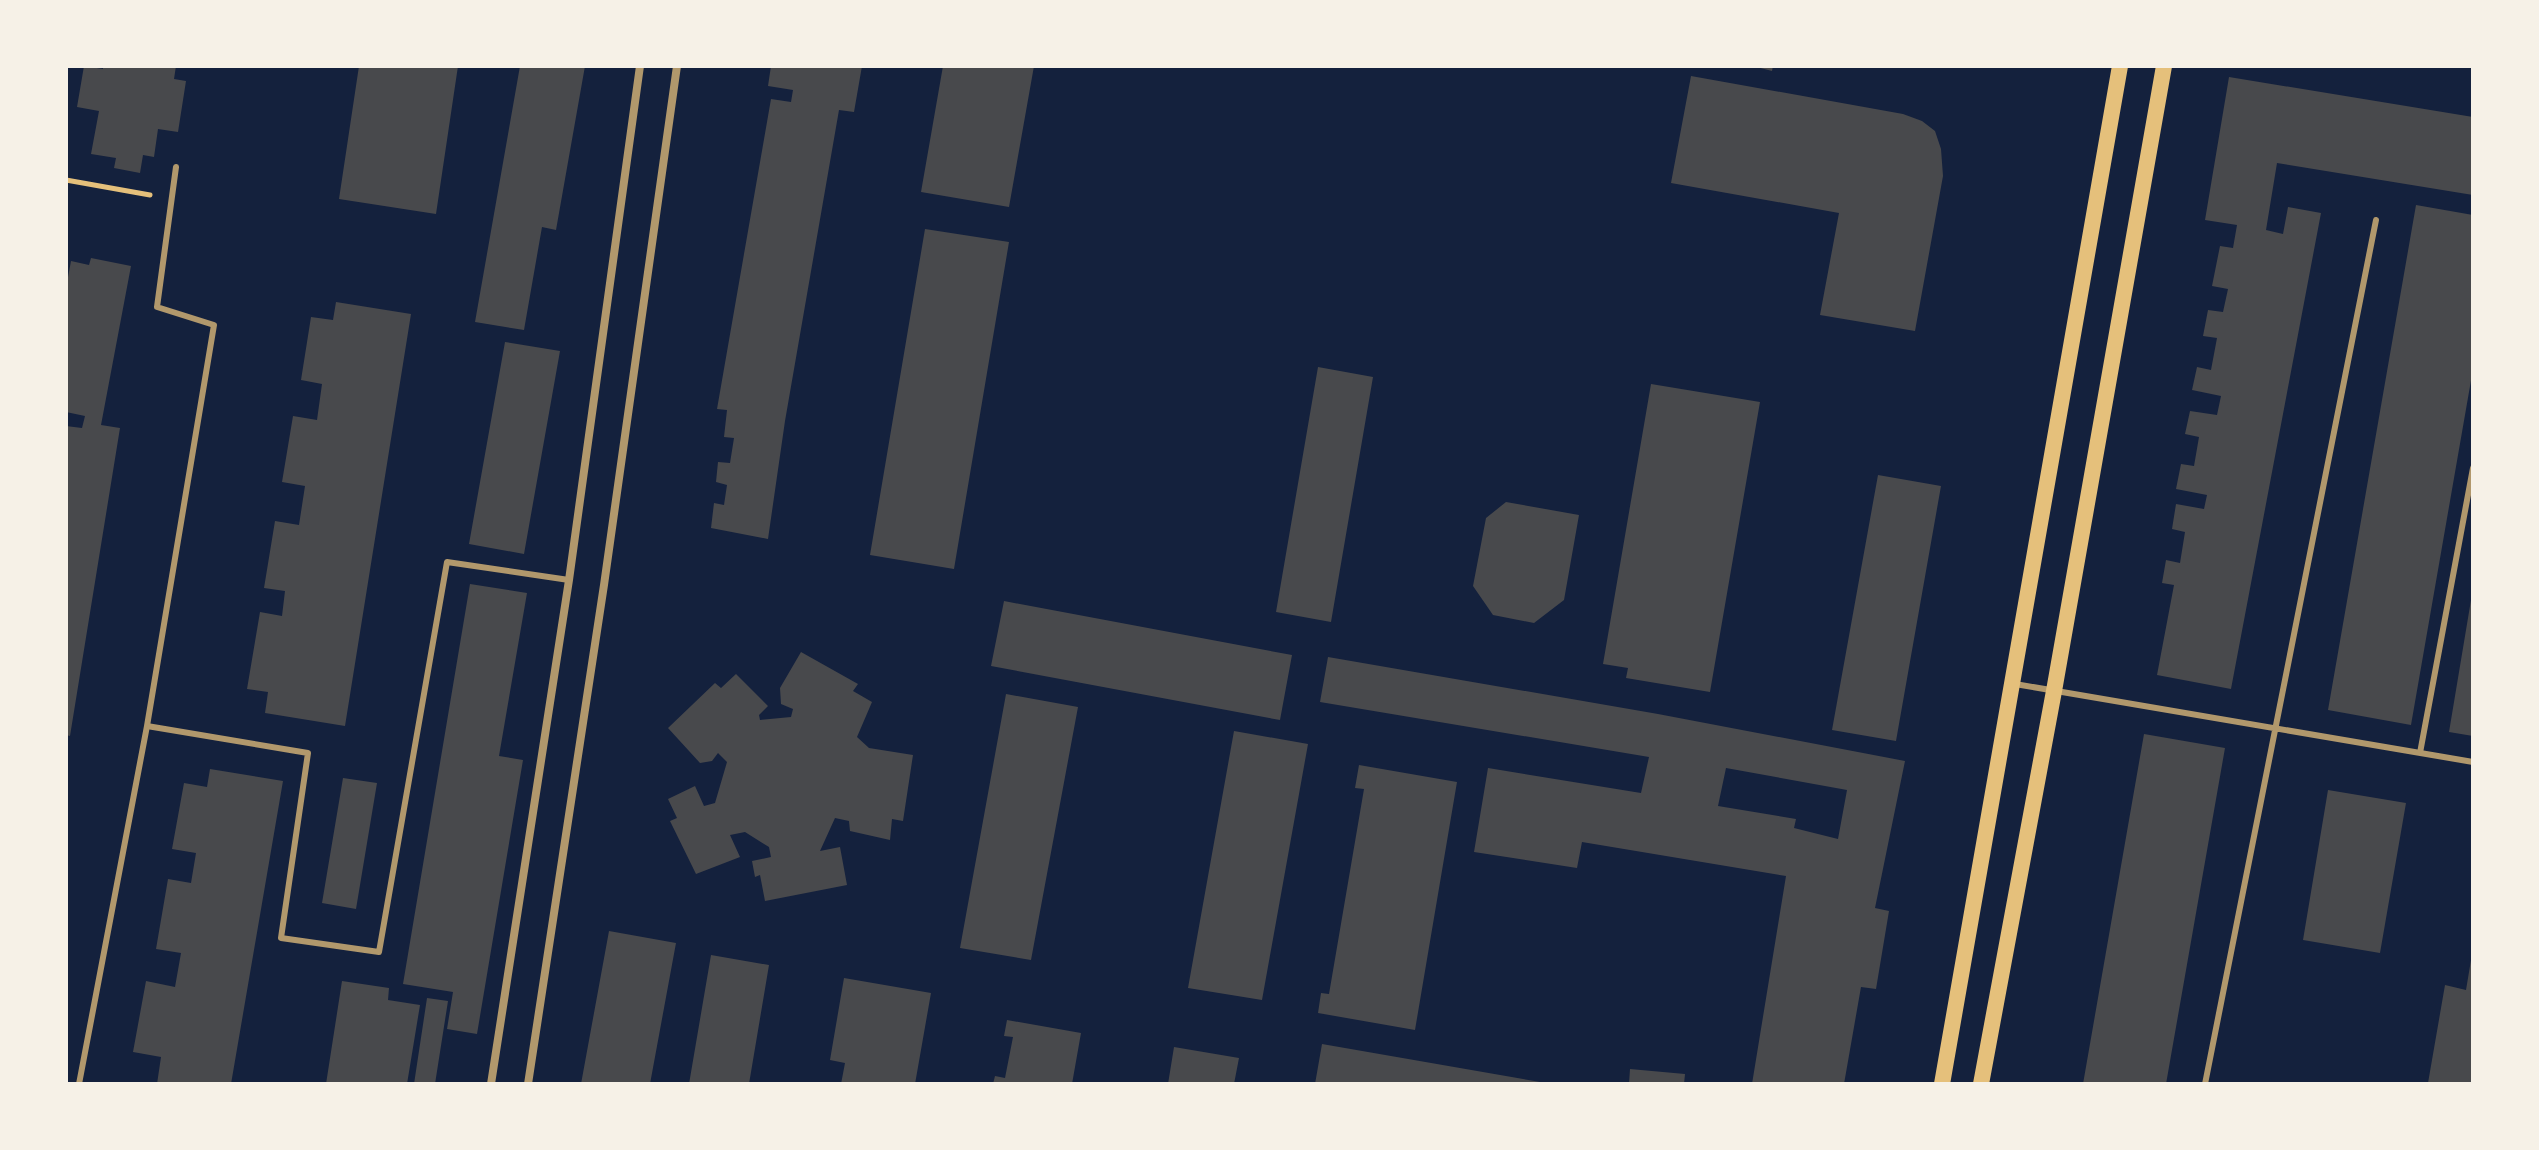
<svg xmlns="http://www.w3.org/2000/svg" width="2539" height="1150" viewBox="0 0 2539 1150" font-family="Arial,sans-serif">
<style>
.building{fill:#48494c;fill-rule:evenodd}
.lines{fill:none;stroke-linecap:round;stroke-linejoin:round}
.path{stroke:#e5c07b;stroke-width:5}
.service{stroke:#b1986c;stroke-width:6}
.minor{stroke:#b1986c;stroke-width:8}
.secondary{stroke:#e5c07b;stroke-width:16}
</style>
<rect width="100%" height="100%" fill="#14213d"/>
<!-- building -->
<path class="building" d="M84,66L103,69V66H176L174,79L186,81L178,132L158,129L154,157L143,155L140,173L114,168L116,158L91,154L99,111L77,107Z
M359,66H458L436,214L339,199Z
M520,66H585L556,230L542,227L524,330L475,322Z
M771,66H862L854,112L839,110L785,421L768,539L711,528L714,503L724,505L727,485L716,482L718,462L730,463L734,438L724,437L727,410L717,409L771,99L791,102L793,90L768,86Z
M943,66H1034L1009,207L921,192Z
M1753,66H1773L1772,71Z
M1691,76L1903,114L1922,121L1935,131L1941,149L1943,176L1915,331L1820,315L1839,213L1671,183Z
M2229,77L2473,117V195L2277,163L2266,230L2283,234L2288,207L2321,213L2231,689L2157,675L2174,585L2162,583L2166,560L2180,563L2185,532L2172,529L2176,504L2204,509L2207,495L2176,489L2181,464L2194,466L2199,437L2185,434L2190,411L2217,415L2221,396L2192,390L2197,367L2211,370L2217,338L2203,336L2208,310L2223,312L2228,289L2212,286L2220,246L2233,248L2237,225L2205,220Z
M2416,205L2473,215V369L2411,725L2328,710Z
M925,229L1009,242L954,569L870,555Z
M91,258L131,266L101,425L120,428L70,736L66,735V426L82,428L85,416L66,412V288L71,261L89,265Z
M336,302L411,314L345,726L265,713L268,692L247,689L260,612L282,616L285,591L264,588L275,521L299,525L305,486L282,482L293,416L317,420L322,384L301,380L311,317L333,320Z
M505,342L560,351L524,554L469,544Z
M1318,367L1373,377L1331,622L1276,612Z
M1651,384L1760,402L1710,692L1626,678L1628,668L1603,664Z
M1878,475L1941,486L1896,741L1832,730Z
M1506,502L1579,515L1564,600L1534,623L1493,615L1473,586L1486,518Z
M470,584L527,593L499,756L523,760L477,1034L447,1029L453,992L403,984Z
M2471,600H2473V736L2449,732Z
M1004,601L1292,655L1280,720L991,666Z
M801,652L858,684L853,691L872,702L857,737L869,748L913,755L903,821L892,819L890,840L850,831L849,821L835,818L820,851L840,847L847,885L765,901L760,875L755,877L752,861L771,857L769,847L745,832L730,835L740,857L696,874L670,821L677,818L668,799L695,786L704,806L715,803L727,762L718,753L712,761L700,763L668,728L715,683L721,688L736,674L768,706L759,715L760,720L791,717L793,709L781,704L780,688Z
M1328,657L1658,714L1905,761L1875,908L1889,911L1876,989L1861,987L1844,1084H1752L1786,876L1582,842L1577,868L1474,852L1488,768L1641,793L1649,757L1320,702ZM1726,768L1847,790L1838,839L1794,828L1796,819L1718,806Z
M1006,694L1078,707L1031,960L960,948Z
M1234,731L1308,744L1262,1000L1188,988Z
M2144,734L2225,748L2166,1084H2083Z
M1359,765L1457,782L1415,1030L1318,1013L1321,993L1329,994L1364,789L1355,788Z
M210,769L283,781L231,1084H157L161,1057L133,1052L146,981L175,987L181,953L156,949L168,879L191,883L196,853L172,849L184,783L207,787Z
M343,778L377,783L356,909L322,903Z
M2328,790L2406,803L2380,953L2303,940Z
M609,931L676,943L650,1084H581Z
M711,955L769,965L749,1084H689Z
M2471,960L2473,1084L2428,1083L2445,985L2466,990Z
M844,978L931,993L915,1084H841L845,1063L830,1060Z
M342,981L389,988L388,1000L420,1005L407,1084H326Z
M427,998L448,1001L435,1084H414Z
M1007,1020L1081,1033L1072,1084H993L995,1076L1005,1078L1013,1037L1004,1036Z
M1322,1044L1540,1082V1084H1315Z
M1174,1047L1239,1058L1234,1084H1168Z
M1630,1069L1685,1074L1684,1084H1629Z"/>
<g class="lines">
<!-- path -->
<path class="path" d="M66,180L150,195"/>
<!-- service -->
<path class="service" d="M2015,684L2473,762
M147,726L308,753L281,938L379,952L447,562L569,580
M2420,753L2473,468
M79,1084L147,726L214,325L157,307L176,167
M2205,1084L2376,220"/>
<!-- minor -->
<path class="minor" d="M491,1084L569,580L640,66
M528,1084L604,585L677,66"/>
<!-- secondary -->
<path class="secondary" d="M1942,1084L2120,66
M1981,1084L2054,691L2164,66"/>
</g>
<!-- border -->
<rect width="2539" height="1150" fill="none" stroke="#f6f1e7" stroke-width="136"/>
</svg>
